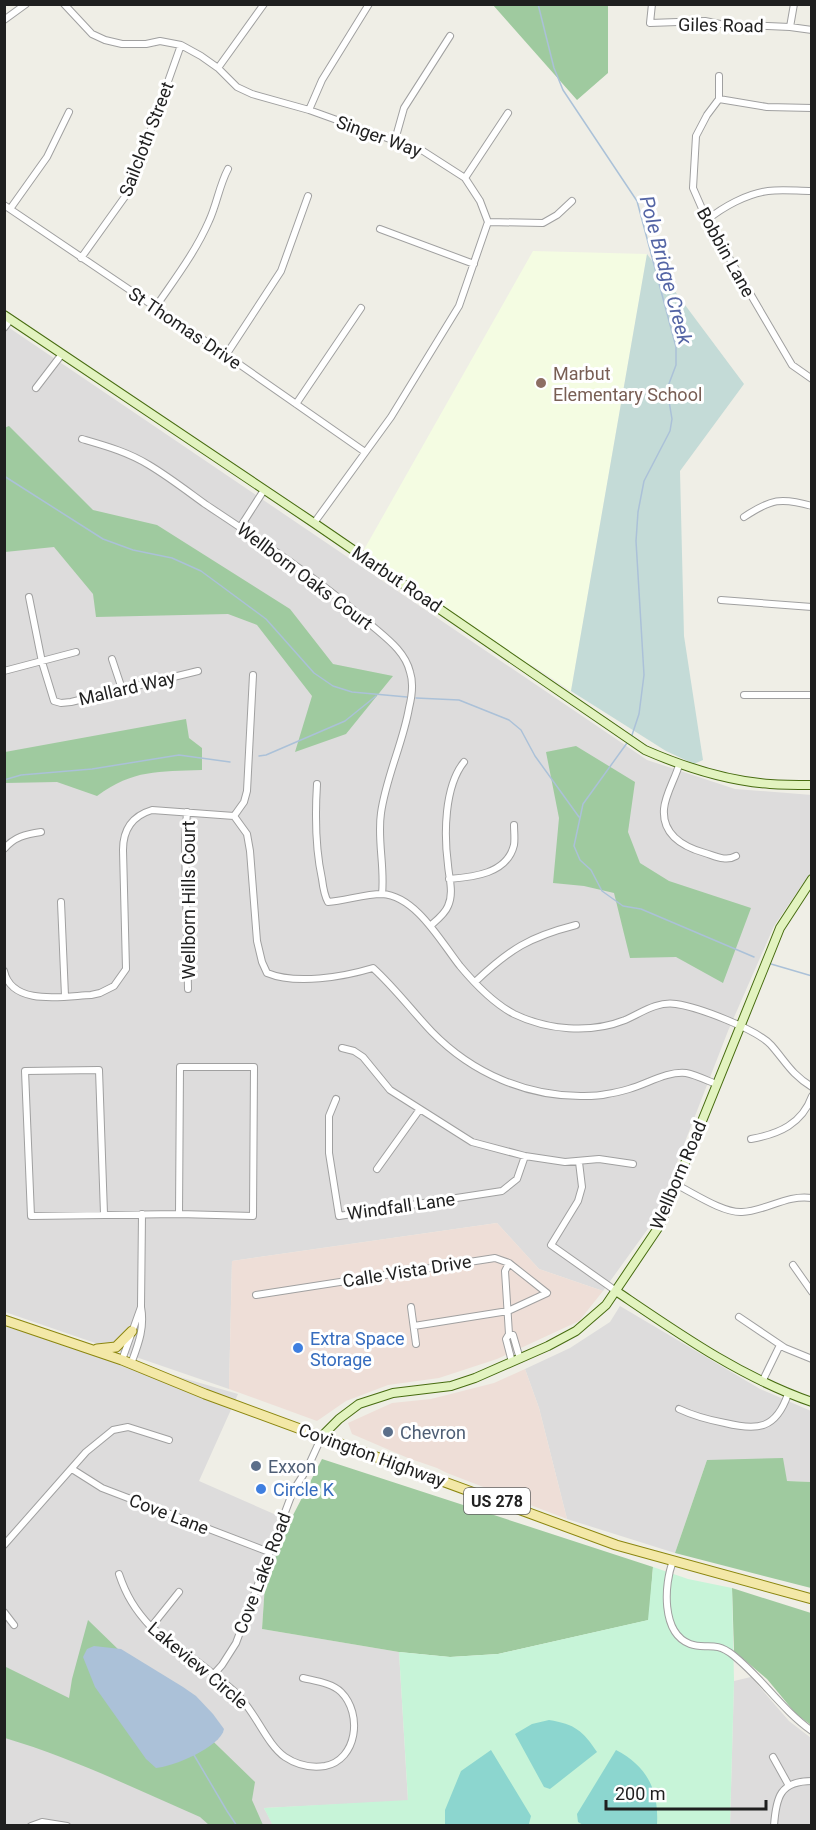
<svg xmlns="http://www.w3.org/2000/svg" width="816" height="1830" viewBox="0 0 816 1830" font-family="Roboto,sans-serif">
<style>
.residential{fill:#dddcdc}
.commercial{fill:#eeded7}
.education{fill:#f4fce2}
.forest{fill:#9fca9f}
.wetland{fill:#c4dbd7}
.park{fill:#c7f4d8}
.pitch{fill:#8cd6cf}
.water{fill:#abc1d8}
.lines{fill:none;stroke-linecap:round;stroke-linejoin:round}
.stream{stroke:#abc1d8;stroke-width:1.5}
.street-casing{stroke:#a0a0a0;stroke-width:8}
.secondary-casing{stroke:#476c10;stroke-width:10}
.primary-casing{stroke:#8b860f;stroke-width:11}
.street{stroke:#fff;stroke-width:6}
.secondary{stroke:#e2f3bf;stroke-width:8}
.primary{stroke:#f3e8a7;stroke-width:9}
.education-dot{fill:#8d6e63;stroke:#fff;stroke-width:2}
.shop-dot{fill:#3f7fe0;stroke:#fff;stroke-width:2}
.service-dot{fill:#5c6f8a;stroke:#fff;stroke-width:2}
.labels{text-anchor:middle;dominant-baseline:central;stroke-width:6;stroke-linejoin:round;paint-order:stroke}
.shield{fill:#fff;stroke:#626262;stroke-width:1.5}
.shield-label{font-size:16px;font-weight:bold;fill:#1f1f1f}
.street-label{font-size:18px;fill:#1f1f1f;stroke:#fff}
.education-label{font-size:18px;fill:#785e54;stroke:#fff;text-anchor:start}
.shop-label{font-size:18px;fill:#366cbe;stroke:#fff;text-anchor:start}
.service-label{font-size:18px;fill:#4e5e75;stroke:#fff;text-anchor:start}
.water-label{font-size:20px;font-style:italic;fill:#5465a5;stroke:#fff}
</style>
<rect width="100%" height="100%" fill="#efeee6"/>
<!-- residential -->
<path class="residential" d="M5,325L647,760L735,789L812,795L811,872L774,926L728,1031L655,1219L603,1291L539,1269L497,1223L232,1261L229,1389L5,1312Z
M620,1306L760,1389L811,1411V1482L787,1481L707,1460L675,1553L567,1519L539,1408L525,1369L570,1348L610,1322Z
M4,1326L238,1394L199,1481L290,1521L265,1584L262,1629L399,1652L408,1801L264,1808L273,1825H5Z
M751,1677L789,1721L811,1738V1825L730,1826L734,1681Z"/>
<!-- commercial -->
<path class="commercial" d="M497,1223L539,1269L603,1291L579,1321L497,1359L439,1378L388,1385L346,1401L317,1421L229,1389L232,1261Z
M525,1369L539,1408L567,1519L447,1473L437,1468L408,1458L352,1434L348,1423L392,1403L431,1399L494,1383Z"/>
<!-- education -->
<path class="education" d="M533,251L647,254L571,691L535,667L494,648L361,555Z"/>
<!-- forest -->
<path class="forest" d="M493,5H608V73L577,100Z
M9,426L93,510L157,525L290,609L333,664L393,676L346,734L295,752L312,696L257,625L228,614L96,617L93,594L54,547L5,552L4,428Z
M186,719L189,738L202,748V770C158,772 134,769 97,796L57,782L5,783V752Z
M576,746L635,782L628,832L640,863L669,881L751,908L723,983L676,957L630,958L614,893L584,886L553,883L559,818L546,752Z
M783,1458L787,1481L811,1482V1588L675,1553L707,1460Z
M322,1459L653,1567L649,1620L498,1654L450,1657L399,1652L262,1629L265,1584L290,1521Z
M732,1588L811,1613V1725L796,1714L767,1679L734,1651Z
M88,1620L255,1782L252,1800L263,1825H209L200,1817C136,1789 72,1758 5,1738L4,1666L69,1698L72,1679Z"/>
<!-- wetland -->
<path class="wetland" d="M647,254L744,384L680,471L684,636L703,760L694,764L666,751L571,691Z"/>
<!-- park -->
<path class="park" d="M653,1567L688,1579L732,1588L734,1681L730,1825L273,1826L264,1808L408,1800L399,1652L450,1657L498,1654L648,1620Z"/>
<!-- pitch -->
<path class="pitch" d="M549,1720C575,1724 583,1731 597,1752L550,1789L544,1787L515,1734L532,1724Z
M491,1750L531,1816L529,1824L525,1826L445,1825V1810L461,1771Z
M616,1750C647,1766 659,1790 657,1825L585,1826L578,1822L577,1814Z"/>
<!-- water -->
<path class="water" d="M94,1646L121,1649L183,1687L196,1696L213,1714L224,1729C221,1747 172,1767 156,1768L146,1759L95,1687L83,1657L87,1649Z"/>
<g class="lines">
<!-- stream -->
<path class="stream" d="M538,4L554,68L563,90L637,201L676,347V365L667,389L672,419L670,431L644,481L638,512L636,541L644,675L639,714L632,735
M4,476L103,539L133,550L172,558L201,571L266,619L314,673L333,686L352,692L407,697
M416,698L459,700L509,720L521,730L535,756L579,817
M627,743L583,804L574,846L580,860L591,870L602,891L623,906L641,909L754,957
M259,756L266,755L345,721L376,696
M4,780L21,775L92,769L179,755L230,762
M771,964L812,976
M194,1755L227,1811L237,1826"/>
<!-- street casing -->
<g class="street-casing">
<path id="street" d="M64,4L92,34L105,40L122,44H146L160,41L181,45L201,56L218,68L237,87L252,94L309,110L423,151L465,178L480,201L488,222L459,306L391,417L314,523
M652,4L650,23L705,21L720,24L790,27L812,30
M4,20L26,4
M790,27L794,4
M218,68L264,4
M719,76V99L707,115L696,136L693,188L707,220L792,365L812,379
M719,99L767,107L812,108
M309,110L322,80L369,4
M395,140L404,108L450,36
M465,178L508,113
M4,205L226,355L365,452
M10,209L47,157L69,112
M707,220C723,207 746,194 768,191C782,189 797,191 812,191
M488,222L543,223L557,215L572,201
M380,229L474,264
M81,258L129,191L181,45
M155,308C174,280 195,253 209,221C217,204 219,186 228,169
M4,328L11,319
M226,355L281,271L308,196
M36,388L62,354
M296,404L361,308
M82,439C106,446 128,452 149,465C169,477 187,491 205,504C262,542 319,579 370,624C386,638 405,651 410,672C414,684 412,696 409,708C403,743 386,777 381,813C377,840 385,867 382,894
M744,517C771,499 781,497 812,506
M241,526L264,490
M29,597L42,662L54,701L61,703L71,702L198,671
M721,600L812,607
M112,659L122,689
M4,671L76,652
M744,695H812
M679,765C675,779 665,795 664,809C662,835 684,847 705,853C715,856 726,862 736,856
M317,784C315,816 315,847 322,879C323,887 324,895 328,902C345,901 364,894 382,894C416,896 441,942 460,966C475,984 493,1003 514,1014C547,1030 590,1034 625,1020C641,1013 657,1001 676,1004C698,1007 756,1029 771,1045C786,1062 791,1074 812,1087
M187,812L185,842L188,989
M234,816L247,834L250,851L257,941L262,962L267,973C296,985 343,977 373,968C395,988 412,1011 432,1032C472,1073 527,1097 584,1096C591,1096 599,1096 607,1094C614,1093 622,1091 629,1089C647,1084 667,1071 686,1073C696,1075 706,1080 716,1084
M234,816L244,802L247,791L253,675
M4,849C14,837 26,834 41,832
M449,879C473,877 507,874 514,845C515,839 514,831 514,825
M61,902L65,996
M430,926C437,920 445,914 448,906C454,893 449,878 448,865C444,835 444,787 464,762
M4,971C12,1007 65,996 91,995L100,993L114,986L126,969L123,850C123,830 132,816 152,810L234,816
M475,982C510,949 529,937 576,925
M342,1048L354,1051L363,1057L390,1090L472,1142L525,1156L565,1162L599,1159L633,1164
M336,1099L329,1116V1153L339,1216L502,1191L517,1179L525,1156
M751,1139C779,1134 802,1124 812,1096
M579,1162L582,1187L578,1201L551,1245L616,1291
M377,1169L420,1109
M677,1185C695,1194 723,1213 742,1212C766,1211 787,1194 812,1198
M104,1214L99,1070L25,1071L31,1216L179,1214L253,1216L254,1067H180L179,1214
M509,1263L505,1271L509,1334L506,1339L512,1362
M793,1265L812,1292
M256,1295L495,1258L509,1263L547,1293L508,1311L414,1326
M141,1307L142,1214
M411,1307L416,1344
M739,1317L785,1348L812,1359
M509,1334L513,1335L520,1359
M122,1360L141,1307C145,1328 138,1345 131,1364
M762,1382L780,1345
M679,1409C694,1416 709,1420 725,1423C758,1431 776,1429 788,1394
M72,1469L102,1488L269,1552
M4,1545L86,1452L113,1430L128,1427L169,1440
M673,1561C664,1584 661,1633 690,1644C706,1650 714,1640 733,1655C762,1678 782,1710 812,1731
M119,1574C126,1595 135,1610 151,1627C179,1648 209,1669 235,1692C255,1710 266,1744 285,1757C297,1765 311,1768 325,1766C357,1760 363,1714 341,1692C332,1683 315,1681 303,1678
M4,1612L14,1625
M151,1627L179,1592
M213,1675L222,1665L236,1643L293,1491L307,1469L322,1436
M773,1757L788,1784
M31,1826L42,1822L67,1826
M774,1826C776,1797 780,1781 812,1781"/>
</g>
<!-- secondary casing -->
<g class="secondary-casing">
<path id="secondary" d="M4,315L314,523L645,750C684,767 727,781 770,784C784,785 798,785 812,785
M616,1291C678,1333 740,1377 812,1402
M322,1436L339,1419L359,1404L393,1393L451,1386L475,1378L548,1346L576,1331L606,1305L660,1225L772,948L780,928L812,879"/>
</g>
<!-- primary casing -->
<g class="primary-casing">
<path id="primary" d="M4,1320L122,1360L205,1394L616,1545L812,1599
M97,1349L116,1347L132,1331"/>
</g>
<!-- street -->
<use href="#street" class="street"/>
<!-- secondary -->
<use href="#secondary" class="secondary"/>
<!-- primary -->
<use href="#primary" class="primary"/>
</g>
<!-- markers -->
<circle class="education-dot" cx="541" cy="383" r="6"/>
<g class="shop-dot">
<circle cx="298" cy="1348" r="6"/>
<circle cx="261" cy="1489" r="6"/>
</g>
<g class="service-dot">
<circle cx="388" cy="1432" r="6"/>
<circle cx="256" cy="1466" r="6"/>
</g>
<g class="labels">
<!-- shield labels -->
<rect class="shield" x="464" y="1488" width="66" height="26" rx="4.5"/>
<g class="shield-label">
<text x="497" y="1501">US 278</text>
</g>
<!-- street labels -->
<g class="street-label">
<text transform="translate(721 25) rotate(1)">Giles Road</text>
<text transform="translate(379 136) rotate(20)">Singer Way</text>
<text transform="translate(146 139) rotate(-69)">Sailcloth Street</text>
<text transform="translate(726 252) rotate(61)">Bobbin Lane</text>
<text transform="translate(185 328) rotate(34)">St Thomas Drive</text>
<text transform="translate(305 576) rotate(37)">Wellborn Oaks Court</text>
<text transform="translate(397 579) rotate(34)">Marbut Road</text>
<text transform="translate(127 688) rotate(-13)">Mallard Way</text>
<text transform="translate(188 900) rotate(-90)">Wellborn Hills Court</text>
<text transform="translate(678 1175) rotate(-67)">Wellborn Road</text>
<text transform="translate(401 1206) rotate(-8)">Windfall Lane</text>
<text transform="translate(407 1271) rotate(-9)">Calle Vista Drive</text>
<text transform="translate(372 1455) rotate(20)">Covington Highway</text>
<text transform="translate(169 1514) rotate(21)">Cove Lane</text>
<text transform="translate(262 1573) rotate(-69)">Cove Lake Road</text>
<text transform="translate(198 1665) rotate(40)">Lakeview Circle</text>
</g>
<!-- education labels -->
<g class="education-label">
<text x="553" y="373">Marbut<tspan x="553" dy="21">Elementary School</tspan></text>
</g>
<!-- shop labels -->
<g class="shop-label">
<text x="310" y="1338">Extra Space<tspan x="310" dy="21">Storage</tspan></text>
<text x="273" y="1489">Circle K</text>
</g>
<!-- service labels -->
<g class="service-label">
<text x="400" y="1432">Chevron</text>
<text x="268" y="1466">Exxon</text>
</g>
<!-- water labels -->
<g class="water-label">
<text transform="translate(666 270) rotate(75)">Pole Bridge Creek</text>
</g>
</g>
<!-- border -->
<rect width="816" height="1830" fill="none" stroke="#1f1f1f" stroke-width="12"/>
<!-- scale -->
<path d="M606 1800v9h160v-9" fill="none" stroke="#1f1f1f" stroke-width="3"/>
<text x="615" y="1800" font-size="18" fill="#1f1f1f" stroke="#ffffff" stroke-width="4.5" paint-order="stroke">200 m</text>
</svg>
